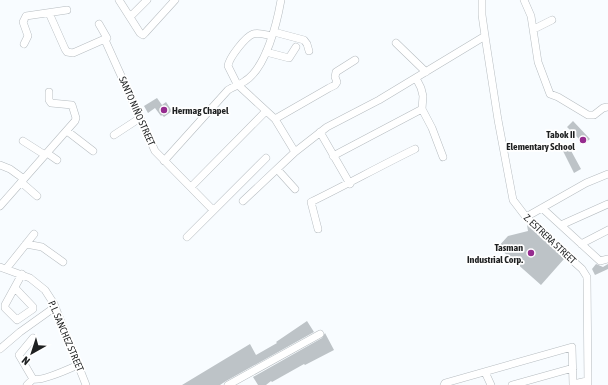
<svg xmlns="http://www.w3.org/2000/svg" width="608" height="385" viewBox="0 0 608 385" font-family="'Asap Condensed',sans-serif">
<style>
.building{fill:#bdc3c7}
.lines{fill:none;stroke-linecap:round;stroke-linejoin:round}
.minor-casing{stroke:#b6bcc0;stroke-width:8}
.minor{stroke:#fff;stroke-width:7}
.poi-dot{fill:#962c8f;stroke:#fff;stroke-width:1.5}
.labels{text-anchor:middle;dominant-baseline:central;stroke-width:3.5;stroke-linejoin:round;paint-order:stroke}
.poi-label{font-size:10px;font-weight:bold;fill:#1e2021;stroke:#fff;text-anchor:end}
.street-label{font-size:10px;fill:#1e2021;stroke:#fff}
</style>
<rect width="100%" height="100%" fill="#f8fcff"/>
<!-- building -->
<path class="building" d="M157,98L162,105L166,102L172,111L164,117L162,115L161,116L155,108L148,113L144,106Z
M573,121L590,139L584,144L567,127Z
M569,147L581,169L574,173L563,151Z
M527,225L564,259L541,285L498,247L508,236L528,231Z
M596,264L603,267L608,264V269L595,275L592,269Z
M307,321L314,332L226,381L220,385H182L250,344L256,355L277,343L276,342Z
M325,333L334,350L305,365L304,364L272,382L271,381L266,385H258L253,377L322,338Z"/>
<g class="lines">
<!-- minor casing -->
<g class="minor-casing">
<path id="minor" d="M119,0L140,33L143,35L145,33L175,0
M482,0V15L485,36L498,120L513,200L526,217L544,235L582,269L587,277L588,385
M524,0L531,16L538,62L550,94L558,97L588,115H594L603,108L607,107
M49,13L65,49L67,52L73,53L107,38L99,24
M130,17L147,0
M534,29L552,20
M274,32L304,40L307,44L309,51
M272,36C266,35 259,32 253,34C245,37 229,58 228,66L237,84L275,119L295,152
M105,40L155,151L213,210
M396,43L426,72
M24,44L28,36L23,22L26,16L67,10
M266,52L289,58L296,47
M416,78L421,88L423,96L422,109L432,128L443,157
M275,119L329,88L335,85L337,82L335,77L336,72L355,60
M67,131L93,151
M320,132L350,184
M114,135L140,118
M23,141L45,155
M47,153L57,160
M333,156L422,109
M164,161L228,90C234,86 240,85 245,81C266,68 277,23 281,0
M0,165L10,169L24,179
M277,169L295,189
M21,182L37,196
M191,187L266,111
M243,201L295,152L327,127L379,100L485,36
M0,206L75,121L76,118L72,105L51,103L49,100V92
M542,208L600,261L608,259
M526,217L586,183L608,174
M561,225L608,204
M318,229L311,202C346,185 380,166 415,149
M187,237L266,158
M26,244L42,247L63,262
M581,244L608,230
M0,267L30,278L45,290L54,304L86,385
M6,269L34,234
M15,288L33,307V309L17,320L5,308V305L22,274
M33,338L19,355L33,379C41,382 69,369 78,365
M0,349L20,332L55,307
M485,372L491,385
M27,385L33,379
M228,385L320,334
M444,385L445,383L572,347L573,385
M512,385L573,368
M576,385L578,383L587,381"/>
</g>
<!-- minor -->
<use href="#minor" class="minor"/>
</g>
<!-- markers -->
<g class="poi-dot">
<circle cx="164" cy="110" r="4"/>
<circle cx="583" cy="140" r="4"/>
<circle cx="531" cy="253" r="4"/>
</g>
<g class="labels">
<!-- poi labels -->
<g class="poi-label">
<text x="172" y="110" text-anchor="start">Hermag Chapel</text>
<text x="575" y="134">Tabok II<tspan x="575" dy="12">Elementary School</tspan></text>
<text x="523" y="247">Tasman<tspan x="523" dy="12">Industrial Corp.</tspan></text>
</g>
<!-- street labels -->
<g class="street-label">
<text transform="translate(137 111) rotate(66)">SANTO NIÑO STREET</text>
<text transform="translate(550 239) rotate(43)">Z. ESTRERA STREET</text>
<text transform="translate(66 336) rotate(67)">P. L. SANCHEZ STREET</text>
</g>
</g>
<!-- north arrow -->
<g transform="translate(32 353) rotate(219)" stroke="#ffffff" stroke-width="3" paint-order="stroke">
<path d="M0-3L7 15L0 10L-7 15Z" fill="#1e2021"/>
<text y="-6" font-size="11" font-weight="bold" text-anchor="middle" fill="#1e2021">N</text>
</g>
</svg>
